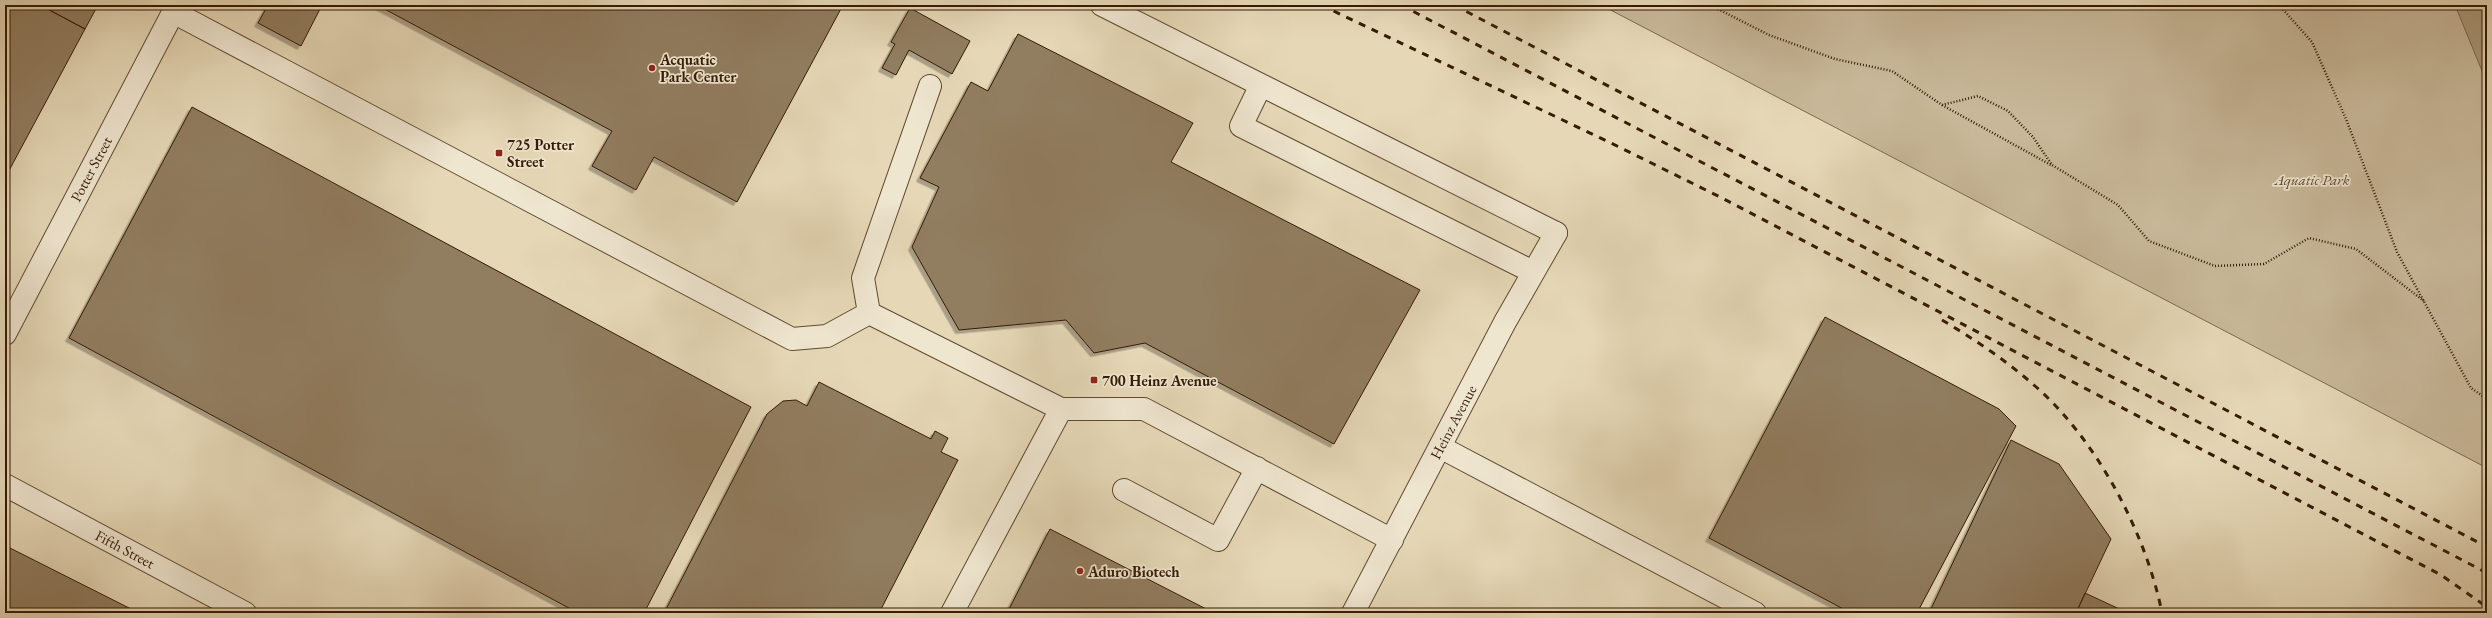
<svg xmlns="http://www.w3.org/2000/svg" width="2492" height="618" viewBox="0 0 2492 618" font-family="'EB Garamond',serif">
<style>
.green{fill:#c8b899;stroke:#7e6a4e}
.water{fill:#aa987a;stroke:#7b664b}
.building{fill:#917d61;stroke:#351b04;filter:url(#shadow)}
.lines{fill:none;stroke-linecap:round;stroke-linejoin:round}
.service-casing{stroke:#614a31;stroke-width:24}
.minor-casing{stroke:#614a31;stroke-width:24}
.path{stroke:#351b04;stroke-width:2.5;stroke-dasharray:1 2;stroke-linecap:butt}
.service{stroke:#efe6d0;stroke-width:22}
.minor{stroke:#efe6d0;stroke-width:22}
.rail{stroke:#351b04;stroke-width:3;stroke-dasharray:7 7;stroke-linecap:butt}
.poi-dot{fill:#8f2418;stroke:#efe6d0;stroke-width:1.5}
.labels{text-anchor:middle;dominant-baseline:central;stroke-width:3.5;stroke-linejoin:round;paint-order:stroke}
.poi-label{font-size:15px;font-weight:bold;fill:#351b04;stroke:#efe6d0;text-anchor:start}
.street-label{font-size:15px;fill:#351b04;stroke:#efe6d0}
.park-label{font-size:15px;font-style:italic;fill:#614a31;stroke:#efe6d0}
</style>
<defs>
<filter id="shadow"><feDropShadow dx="-3.5" dy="3.5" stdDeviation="0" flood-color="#0004"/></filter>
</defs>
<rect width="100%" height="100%" fill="#e6d8b7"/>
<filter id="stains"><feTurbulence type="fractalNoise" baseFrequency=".005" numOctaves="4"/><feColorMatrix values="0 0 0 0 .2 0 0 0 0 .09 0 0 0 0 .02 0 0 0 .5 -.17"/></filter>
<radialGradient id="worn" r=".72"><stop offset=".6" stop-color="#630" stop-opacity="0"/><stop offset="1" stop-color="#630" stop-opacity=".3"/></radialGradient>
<!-- green -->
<path class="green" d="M1601,5H2487V468Z"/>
<!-- water -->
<path class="water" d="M2455,5H2487V83Z"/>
<!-- building -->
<path class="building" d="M5,5H40L85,29L5,178Z
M40,5H98L85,29Z
M268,5H322L301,46L258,23Z
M377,5H843L737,202L654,157L636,190L592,166L612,131Z
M910,8L970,41L952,74L909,50L896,75L882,68L895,44L891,42Z
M1018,34L1193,123L1171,162L1420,290L1334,444L1145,343L1094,353L1066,320L959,330L912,247L939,187L920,178L971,82L988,91Z
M192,107L751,407L644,613H578L69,338Z
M1825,317L1999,409L2016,426L1917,613H1851L1709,538Z
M819,382L931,439L935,431L948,438L941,452L958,460L879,613H664L767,414L783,401L796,400L807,406Z
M2011,440L2059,464L2111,539L2076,613H1929Z
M1050,529L1214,613H1007Z
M10,548L139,613H5V558Z
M2085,593L2128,613H2076Z"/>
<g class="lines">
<!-- service casing -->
<g class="service-casing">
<path id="service" d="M1102,5L1261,85L1241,126L1533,272
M173,12L792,339L827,336L869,313
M1261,85L1556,233
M869,313L1061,409H1144L1392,540
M869,313L863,278L930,86
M1440,447L1755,613
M1124,490L1218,540L1257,468
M952,613L1061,409"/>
</g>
<!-- minor casing -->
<g class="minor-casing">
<path id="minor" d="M5,334L177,5
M5,485L245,613
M1353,613L1505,322L1556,233"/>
</g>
<!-- path -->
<path class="path" d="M1710,5L1769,35L1835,59L1892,71L1942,105L1978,96L2008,111L2033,137L2052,165L2118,205L2149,241L2215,266L2264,264L2309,238L2356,249L2424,301
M2279,5L2312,42L2346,119L2397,252L2471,388L2487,399
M1942,105L2051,165"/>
<!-- service -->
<use href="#service" class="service"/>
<!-- minor -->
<use href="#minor" class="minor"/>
<!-- rail -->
<path class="rail" d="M1321,5L1609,142L1724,199L2441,575L2487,607
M1401,5L2487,573
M1454,5L2487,547
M1942,320C1974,339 2007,361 2035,386C2097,440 2146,533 2162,613"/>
</g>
<!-- markers -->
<g class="poi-dot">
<circle cx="652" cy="68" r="4"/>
<rect x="495" y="149" width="8" height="8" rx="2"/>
<rect x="1090" y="376" width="8" height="8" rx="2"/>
<circle cx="1080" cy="571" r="4"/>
</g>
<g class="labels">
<!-- poi labels -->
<g class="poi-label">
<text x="660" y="59">Acquatic<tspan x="660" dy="17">Park Center</tspan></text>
<text x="507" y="144">725 Potter<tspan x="507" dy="17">Street</tspan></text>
<text x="1102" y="380">700 Heinz Avenue</text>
<text x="1088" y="571">Aduro Biotech</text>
</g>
<!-- street labels -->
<g class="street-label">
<text transform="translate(91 169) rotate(-62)">Potter Street</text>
<text transform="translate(1453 422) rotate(-62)">Heinz Avenue</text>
<text transform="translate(125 549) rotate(28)">Fifth Street</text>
</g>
<!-- park labels -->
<g class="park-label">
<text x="2312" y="179">Aquatic Park</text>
</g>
</g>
<!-- margin -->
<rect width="2492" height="618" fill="none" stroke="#e6d8b7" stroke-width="20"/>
<rect x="6" y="6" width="2480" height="606" fill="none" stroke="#351b04" stroke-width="2"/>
<rect x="10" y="10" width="2472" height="598" fill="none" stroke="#351b04"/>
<rect width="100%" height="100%" filter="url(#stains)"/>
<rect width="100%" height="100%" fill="url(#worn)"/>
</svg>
